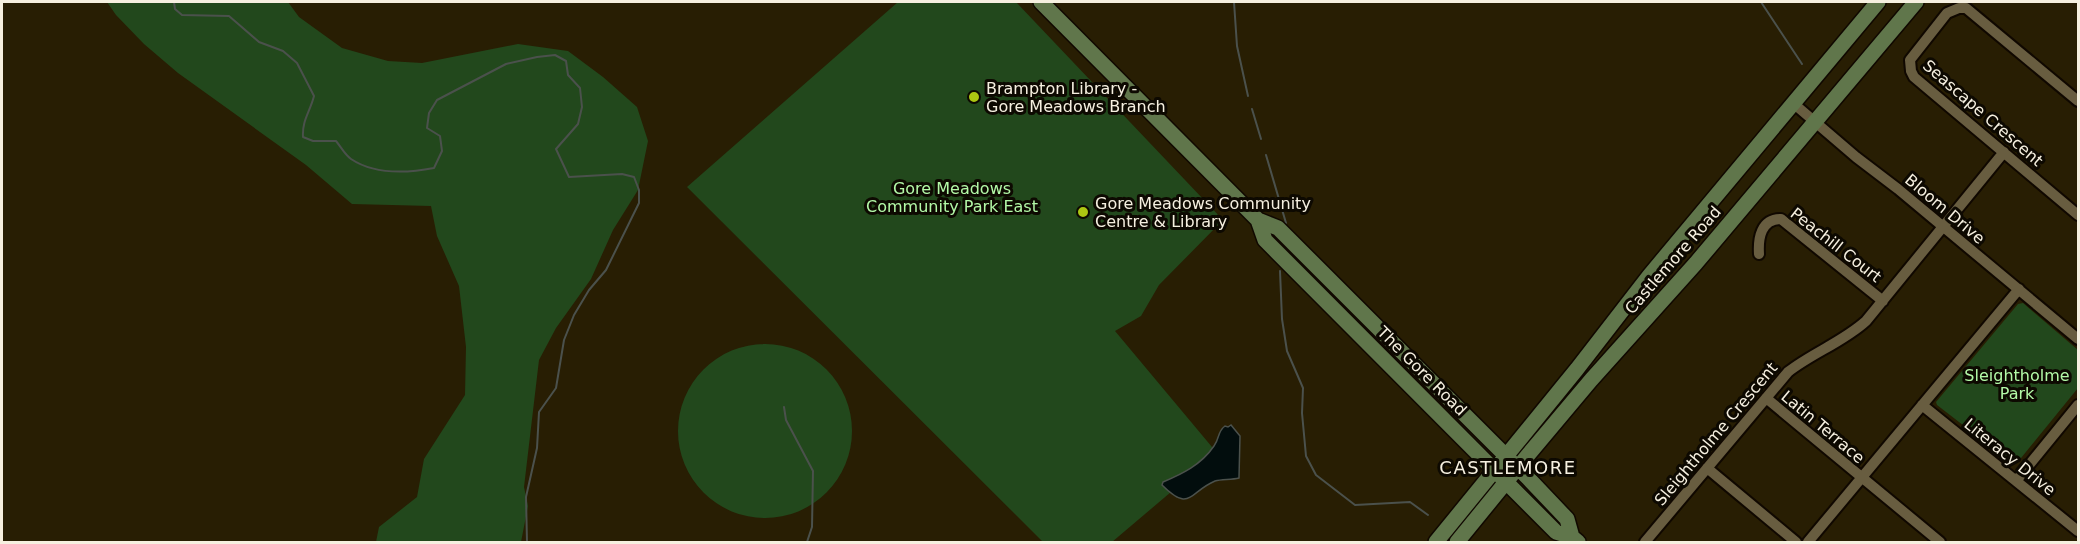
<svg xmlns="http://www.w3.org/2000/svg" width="2080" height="544" viewBox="0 0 2080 544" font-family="'DejaVu Sans',sans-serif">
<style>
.green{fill:#22481c}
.water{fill:#020d0d;stroke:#4b514c;stroke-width:1.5}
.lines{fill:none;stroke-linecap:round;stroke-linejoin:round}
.stream{stroke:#4b514c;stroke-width:2}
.street-casing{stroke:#100800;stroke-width:14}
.secondary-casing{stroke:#100800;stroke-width:18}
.street{stroke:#685d40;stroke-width:10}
.secondary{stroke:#60764b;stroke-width:15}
.poi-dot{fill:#acc612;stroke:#0d0901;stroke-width:2}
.labels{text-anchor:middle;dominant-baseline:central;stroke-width:6;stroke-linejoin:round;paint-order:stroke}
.poi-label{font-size:16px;fill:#f6f0e0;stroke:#0d0901;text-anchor:start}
.street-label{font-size:16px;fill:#f6f0e0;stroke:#0d0901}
.park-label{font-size:16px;fill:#b3f9a7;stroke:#0d0901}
.neighbourhood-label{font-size:18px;letter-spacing:1.5px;fill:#f6f0e0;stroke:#0d0901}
</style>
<rect width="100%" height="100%" fill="#281e03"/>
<!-- green -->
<path class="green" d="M107,2H288L299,17L342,48L388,61L422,63L518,44L568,51L603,77L637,107L648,141L638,190L613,230L591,279L556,328L539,360L524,487L528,506L521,542H376L379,527L417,497L424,459L465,395L466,347L459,286L437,236L431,206L352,204L306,165L178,73L144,44L116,15Z
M898,2H1016L1223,220L1159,285L1141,316L1115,331L1217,453L1112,542H1043L687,187Z
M2023,303L2078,350V388L2017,463H2012L1937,405L1936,402L2018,304Z
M678 431a87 87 0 1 1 174 0a87 87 0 1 1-174 0Z"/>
<!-- water -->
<path class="water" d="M1231,425L1240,436L1239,478C1231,480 1222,479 1215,481C1189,492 1190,513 1162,485L1163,482C1182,474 1201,465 1214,446C1220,438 1217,432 1225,426L1228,427Z"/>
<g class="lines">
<!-- stream -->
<path class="stream" d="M174,2L175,9L182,15L229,16L259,42L283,51L297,63L314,96C310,112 302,120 303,137L313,141H336C341,147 345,155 351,159C375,175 408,173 434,168L442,151L440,136L427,128L429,113L437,100L506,64L537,57L555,55L566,61L568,75L580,88L582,107L578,124L556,149L569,177L622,174L634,177L639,190V203L606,270L589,290L574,315L564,340L556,388L539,412L537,448L526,497L527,542
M1234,2L1237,46L1248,96
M1761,2L1802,64
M1252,109L1261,139
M1266,155L1286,223
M1280,271L1282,319L1287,351L1303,388L1302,413L1306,456L1316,475L1355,505L1410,502L1428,515
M784,407L786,420L813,471L812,527L807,542"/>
<!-- street casing -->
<g class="street-casing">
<path id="street" d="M2078,101L1966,8H1959L1947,13L1910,60L1911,71L1914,77L2078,215
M1793,103L1856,157L1898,189L2078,339
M1759,254C1758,238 1761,219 1781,219L1883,301
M1766,398L1940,542
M1922,405L2078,531
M1707,468L1796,542
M2016,481L2078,405
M1645,542L1788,372C1812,353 1843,342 1866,321L2004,152
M1808,542L2019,289"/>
</g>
<!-- secondary casing -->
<g class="secondary-casing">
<path id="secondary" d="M1041,2L1258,220L1278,228L1529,479L1567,519L1572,537L1578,542
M1258,220L1265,240L1556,532L1572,537
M1436,542L1577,369L1649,276L1878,2
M1457,542L1528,455L1591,380L1696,263L1916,2"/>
</g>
<!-- street -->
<use href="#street" class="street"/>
<!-- secondary -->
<use href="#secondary" class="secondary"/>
</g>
<!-- markers -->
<g class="poi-dot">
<circle cx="974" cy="97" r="6"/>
<circle cx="1083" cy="212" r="6"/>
</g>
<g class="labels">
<!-- poi labels -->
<g class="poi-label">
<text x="986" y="88">Brampton Library -<tspan x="986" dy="18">Gore Meadows Branch</tspan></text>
<text x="1095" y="203">Gore Meadows Community<tspan x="1095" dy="18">Centre &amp; Library</tspan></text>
</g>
<!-- street labels -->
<g class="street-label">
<text transform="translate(1983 113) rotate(41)">Seascape Crescent</text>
<text transform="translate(1945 209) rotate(40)">Bloom Drive</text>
<text transform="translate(1836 245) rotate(38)">Peachill Court</text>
<text transform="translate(1673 260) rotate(-49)">Castlemore Road</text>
<text transform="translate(1422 371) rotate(45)">The Gore Road</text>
<text transform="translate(1823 427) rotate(40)">Latin Terrace</text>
<text transform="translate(1716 434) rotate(-50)">Sleightholme Crescent</text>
<text transform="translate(2010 457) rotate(39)">Literacy Drive</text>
</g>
<!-- park labels -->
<g class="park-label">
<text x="952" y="188">Gore Meadows<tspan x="952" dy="18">Community Park East</tspan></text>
<text x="2017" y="375">Sleightholme<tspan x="2017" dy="18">Park</tspan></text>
</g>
<!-- neighbourhood labels -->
<g class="neighbourhood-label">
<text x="1508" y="467">CASTLEMORE</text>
</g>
</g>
<!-- border -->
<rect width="2080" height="544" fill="none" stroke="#f6f0e0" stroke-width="6"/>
</svg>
